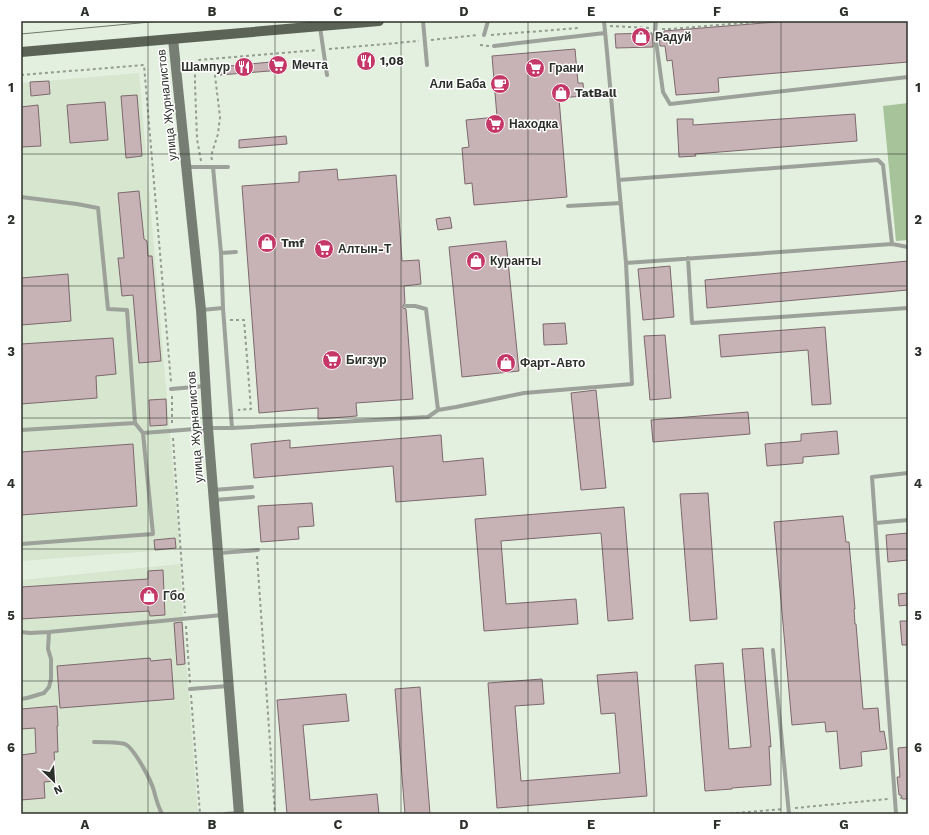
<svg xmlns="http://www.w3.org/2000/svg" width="929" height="835" viewBox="0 0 929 835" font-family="'Work Sans',sans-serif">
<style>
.built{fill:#d6e6cf}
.green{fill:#a6c399}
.building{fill:#c7b2b6;stroke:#7c686c}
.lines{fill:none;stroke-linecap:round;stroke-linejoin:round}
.path{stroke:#939c90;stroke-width:2;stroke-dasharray:3 3;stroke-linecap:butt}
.lane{stroke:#9ca19a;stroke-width:4}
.secondary{stroke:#767d73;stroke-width:10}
.primary{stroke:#5b6357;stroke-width:10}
.tram{stroke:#70776d;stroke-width:1}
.grid{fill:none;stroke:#2c302a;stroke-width:1;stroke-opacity:0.55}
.labels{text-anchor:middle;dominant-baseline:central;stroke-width:3;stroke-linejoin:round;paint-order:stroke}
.poi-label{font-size:12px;font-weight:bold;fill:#2c302a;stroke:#fff;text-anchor:start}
.street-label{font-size:12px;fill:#2c302a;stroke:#fff}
.neatline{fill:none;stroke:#2c302a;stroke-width:1.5}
.grid-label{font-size:13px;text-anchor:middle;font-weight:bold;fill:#2c302a}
</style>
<rect width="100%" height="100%" fill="#e4f0df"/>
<!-- built -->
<path class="built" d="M139,73L180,549L21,561V83Z
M180,564L183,618L198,814H21V580Z"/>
<!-- green -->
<path class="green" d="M908,103V240L896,241L883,106Z"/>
<!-- building -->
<path class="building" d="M789,21H908V62L718,78L719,92L676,95L672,60L667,61L665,46H660L659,33H664V31Z
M652,33L653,47L616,48L615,34Z
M575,49L578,83H583L584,96L559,98L567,197L474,205L472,183L465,184L462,148L469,147L466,120L497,117L492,56Z
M281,61L282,70L220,75L219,67Z
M49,81L50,94L31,96L30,82Z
M137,95L142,156L126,158L121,96Z
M105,102L108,140L70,143L67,105Z
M38,105L41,146L21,147V107Z
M855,114L857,141L695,154L696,156L679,157L677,119H693V125Z
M286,136L287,144L239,148V140Z
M337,169L338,180L396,175L402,261L419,260L421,284L404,286L405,303L403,306V308L406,309L413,399L356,403L357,416L318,419V408L259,413L242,186L299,182V172Z
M139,191L144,239L147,241L148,256H152L161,361L139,363L133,295L122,296L118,258H124L118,193Z
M450,217L452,228L438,230L436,219Z
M506,241L519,371L462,377L449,247Z
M908,261V290L707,308L705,280Z
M670,266L674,317L643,320L638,269Z
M68,274L71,321L21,325V278Z
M565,323L567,344L544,345L543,324Z
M825,327L831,404L812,405L808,350L721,357L719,335Z
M665,335L671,398L650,400L644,336Z
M113,338L116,374L96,376L97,398L21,404V344Z
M596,390L606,488L581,490L571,393Z
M166,399L167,425L150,426L149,400Z
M748,412L750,434L653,442L651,420Z
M837,431L839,454L803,457V463L767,466L765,444L801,441V434Z
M441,435L443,462L483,458L486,495L396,502L393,466L254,478L251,444L290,440V448Z
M133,444L137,506L21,515V452Z
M708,493L717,619L690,621L680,494Z
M312,503L314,526L298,527L299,539L261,542L258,506Z
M624,507L633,619L608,621L601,533L501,541L506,604L576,599L578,624L484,631L475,519Z
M843,516L846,542H849L855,609H854L855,624H856L863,709L878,708L880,732L884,731L887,749L861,752L862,766L840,769L837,731L826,732L825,722L792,725L774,522Z
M908,533V560L888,562L886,535Z
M175,538L176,548L155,550L154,540Z
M163,570L165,615L150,616L149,611L21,619V587L148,579V571Z
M908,593V605L899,606L898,594Z
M900,621H908V645H902Z
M182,622L185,664L177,665L174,623Z
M763,648L771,747L769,746L771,785L732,788V789L705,791L695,665L723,663L729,749L751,747L742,649Z
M150,658L151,661L171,659L174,699L60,708L57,666Z
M637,672L647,796L497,808L488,683L542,679L544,704L515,706L521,781L620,773L615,713L601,714L597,675Z
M420,687L430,814H405L395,689Z
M346,694L349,721L303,725L310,800L377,794L379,814H287L277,700Z
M57,706L58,726H57L58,752H54L56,781L44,782L45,798L21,800V755L36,753L35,728L21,729V709Z
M908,747V799H902L901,795H899L897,777H900L898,748Z"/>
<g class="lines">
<!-- path -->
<path class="path" d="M610,26L650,28
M662,29H671L769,21
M491,35L578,28
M431,40L478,35
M480,45L489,46
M329,49L419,41
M21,75L144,65L171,382
M212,160L211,156L218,134L220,117L213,59
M201,161L197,139L195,84V65L199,60L317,50
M230,320H244L251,409L238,410
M172,396V424
M173,438L185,613
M257,556L275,814
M186,626L190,683
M191,695L200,814
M900,798L908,797
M795,808L888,799
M724,814L783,809"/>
<!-- lane -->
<path class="lane" d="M423,21L427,65
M656,21L655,34L663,92L670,104L908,77
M320,27L327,75
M484,35L488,21
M494,46L605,33
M186,167H228
M213,167L221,253L223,308L232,428
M619,180L878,160L883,165L892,244
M21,197L77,204L98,208L108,309L127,310L135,423L143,433L208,428H232L428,417L438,410L456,407L524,393L632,384L626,263L607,52L604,21
M568,206L621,203
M221,253L236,252
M688,258L692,323L908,308
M626,263L892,244L908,247
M406,306H415L426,309L438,410
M201,310L223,308
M171,389L205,386
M21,430L135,423
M213,490L252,487
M214,500L253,497
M876,523L908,520
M21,544L153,534L143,433
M219,553L258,550
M21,632L30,633L49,632L222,615
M773,650L789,814
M190,689L228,686
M21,699L27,698L44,693L49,687L51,679V659L48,649L49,632
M94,742C102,742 117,742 125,744C134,748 151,780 154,791C156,799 158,806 162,814
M225,814L238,813
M896,814L872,477L908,473"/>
<!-- secondary -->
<path class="secondary" d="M173,39L201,310L208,428L239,814"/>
<!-- primary -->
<path class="primary" d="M21,52L379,21"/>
<!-- tram -->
<path class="tram" d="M21,34L161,21"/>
</g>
<!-- grid -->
<path class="grid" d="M148,21V814M275,21V814M401,21V814M528,21V814M654,21V814M781,21V814M21,154H908M21,286H908M21,418H908M21,549H908M21,681H908"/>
<!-- icons -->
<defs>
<g id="shop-disc" transform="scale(1)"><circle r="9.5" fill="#c43767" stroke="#fff"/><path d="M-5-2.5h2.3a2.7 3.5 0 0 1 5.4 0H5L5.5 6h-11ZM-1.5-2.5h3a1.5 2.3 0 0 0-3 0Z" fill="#fff"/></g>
<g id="restaurant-disc" transform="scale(1)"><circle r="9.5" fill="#c43767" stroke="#fff"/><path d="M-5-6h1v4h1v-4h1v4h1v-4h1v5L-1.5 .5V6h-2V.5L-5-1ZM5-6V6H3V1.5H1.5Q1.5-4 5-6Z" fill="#fff"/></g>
<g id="supermarket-disc" transform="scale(1)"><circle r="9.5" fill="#c43767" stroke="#fff"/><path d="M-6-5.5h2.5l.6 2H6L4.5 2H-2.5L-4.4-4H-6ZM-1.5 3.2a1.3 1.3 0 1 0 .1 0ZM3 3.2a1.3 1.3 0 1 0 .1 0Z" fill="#fff"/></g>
<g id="cafe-disc" transform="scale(1)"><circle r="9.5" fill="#c43767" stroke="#fff"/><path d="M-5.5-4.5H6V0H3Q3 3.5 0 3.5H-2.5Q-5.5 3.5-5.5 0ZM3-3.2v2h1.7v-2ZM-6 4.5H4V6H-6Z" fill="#fff"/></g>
</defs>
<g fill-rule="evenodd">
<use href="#shop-disc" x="641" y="37"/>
<use href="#restaurant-disc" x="366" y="61"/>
<use href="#supermarket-disc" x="278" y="65"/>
<use href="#restaurant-disc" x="244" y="67"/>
<use href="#supermarket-disc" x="535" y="68"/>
<use href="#cafe-disc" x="500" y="84"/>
<use href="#shop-disc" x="561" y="93"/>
<use href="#supermarket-disc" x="495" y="124"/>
<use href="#shop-disc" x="267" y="243"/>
<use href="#supermarket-disc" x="324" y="249"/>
<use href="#shop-disc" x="476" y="261"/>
<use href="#supermarket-disc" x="332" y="360"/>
<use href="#shop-disc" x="506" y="363"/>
<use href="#shop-disc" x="149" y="596"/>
</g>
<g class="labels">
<!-- poi labels -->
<g class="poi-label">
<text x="655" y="37">Радуй</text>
<text x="380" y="61">1,08</text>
<text x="292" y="65">Мечта</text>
<text x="230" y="67" text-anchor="end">Шампур</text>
<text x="549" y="68">Грани</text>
<text x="486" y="84" text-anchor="end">Али Баба</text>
<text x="575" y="93">TatBall</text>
<text x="509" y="124">Находка</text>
<text x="281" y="243">Tmf</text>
<text x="338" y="249">Алтын-Т</text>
<text x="490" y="261">Куранты</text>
<text x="346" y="360">Бигзур</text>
<text x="520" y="363">Фарт-Авто</text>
<text x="163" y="596">Гбо</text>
</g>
<!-- street labels -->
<g class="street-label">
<text transform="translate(167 105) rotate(-96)">улица Журналистов</text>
<text transform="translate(195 427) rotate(-94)">улица Журналистов</text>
</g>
</g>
<!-- border -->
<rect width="929" height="835" fill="none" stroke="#ffffff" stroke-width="44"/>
<!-- north arrow -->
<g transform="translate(54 781) rotate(155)" stroke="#ffffff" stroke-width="3" paint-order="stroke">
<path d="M0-3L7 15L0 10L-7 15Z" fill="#2c302a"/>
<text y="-6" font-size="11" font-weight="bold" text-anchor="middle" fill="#2c302a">N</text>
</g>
<rect x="22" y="22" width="885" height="791" class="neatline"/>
<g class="grid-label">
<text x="85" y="16">A</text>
<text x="212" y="16">B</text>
<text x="338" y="16">C</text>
<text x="464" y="16">D</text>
<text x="591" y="16">E</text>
<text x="717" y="16">F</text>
<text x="844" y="16">G</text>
<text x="11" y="92">1</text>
<text x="918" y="92">1</text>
<text x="11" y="224">2</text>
<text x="918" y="224">2</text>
<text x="11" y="356">3</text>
<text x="918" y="356">3</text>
<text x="11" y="488">4</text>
<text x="918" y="488">4</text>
<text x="11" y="620">5</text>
<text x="918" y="620">5</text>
<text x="11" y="752">6</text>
<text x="918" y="752">6</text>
<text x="85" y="829">A</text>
<text x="212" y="829">B</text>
<text x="338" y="829">C</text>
<text x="464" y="829">D</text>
<text x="591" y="829">E</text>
<text x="717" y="829">F</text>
<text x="844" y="829">G</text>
</g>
</svg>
